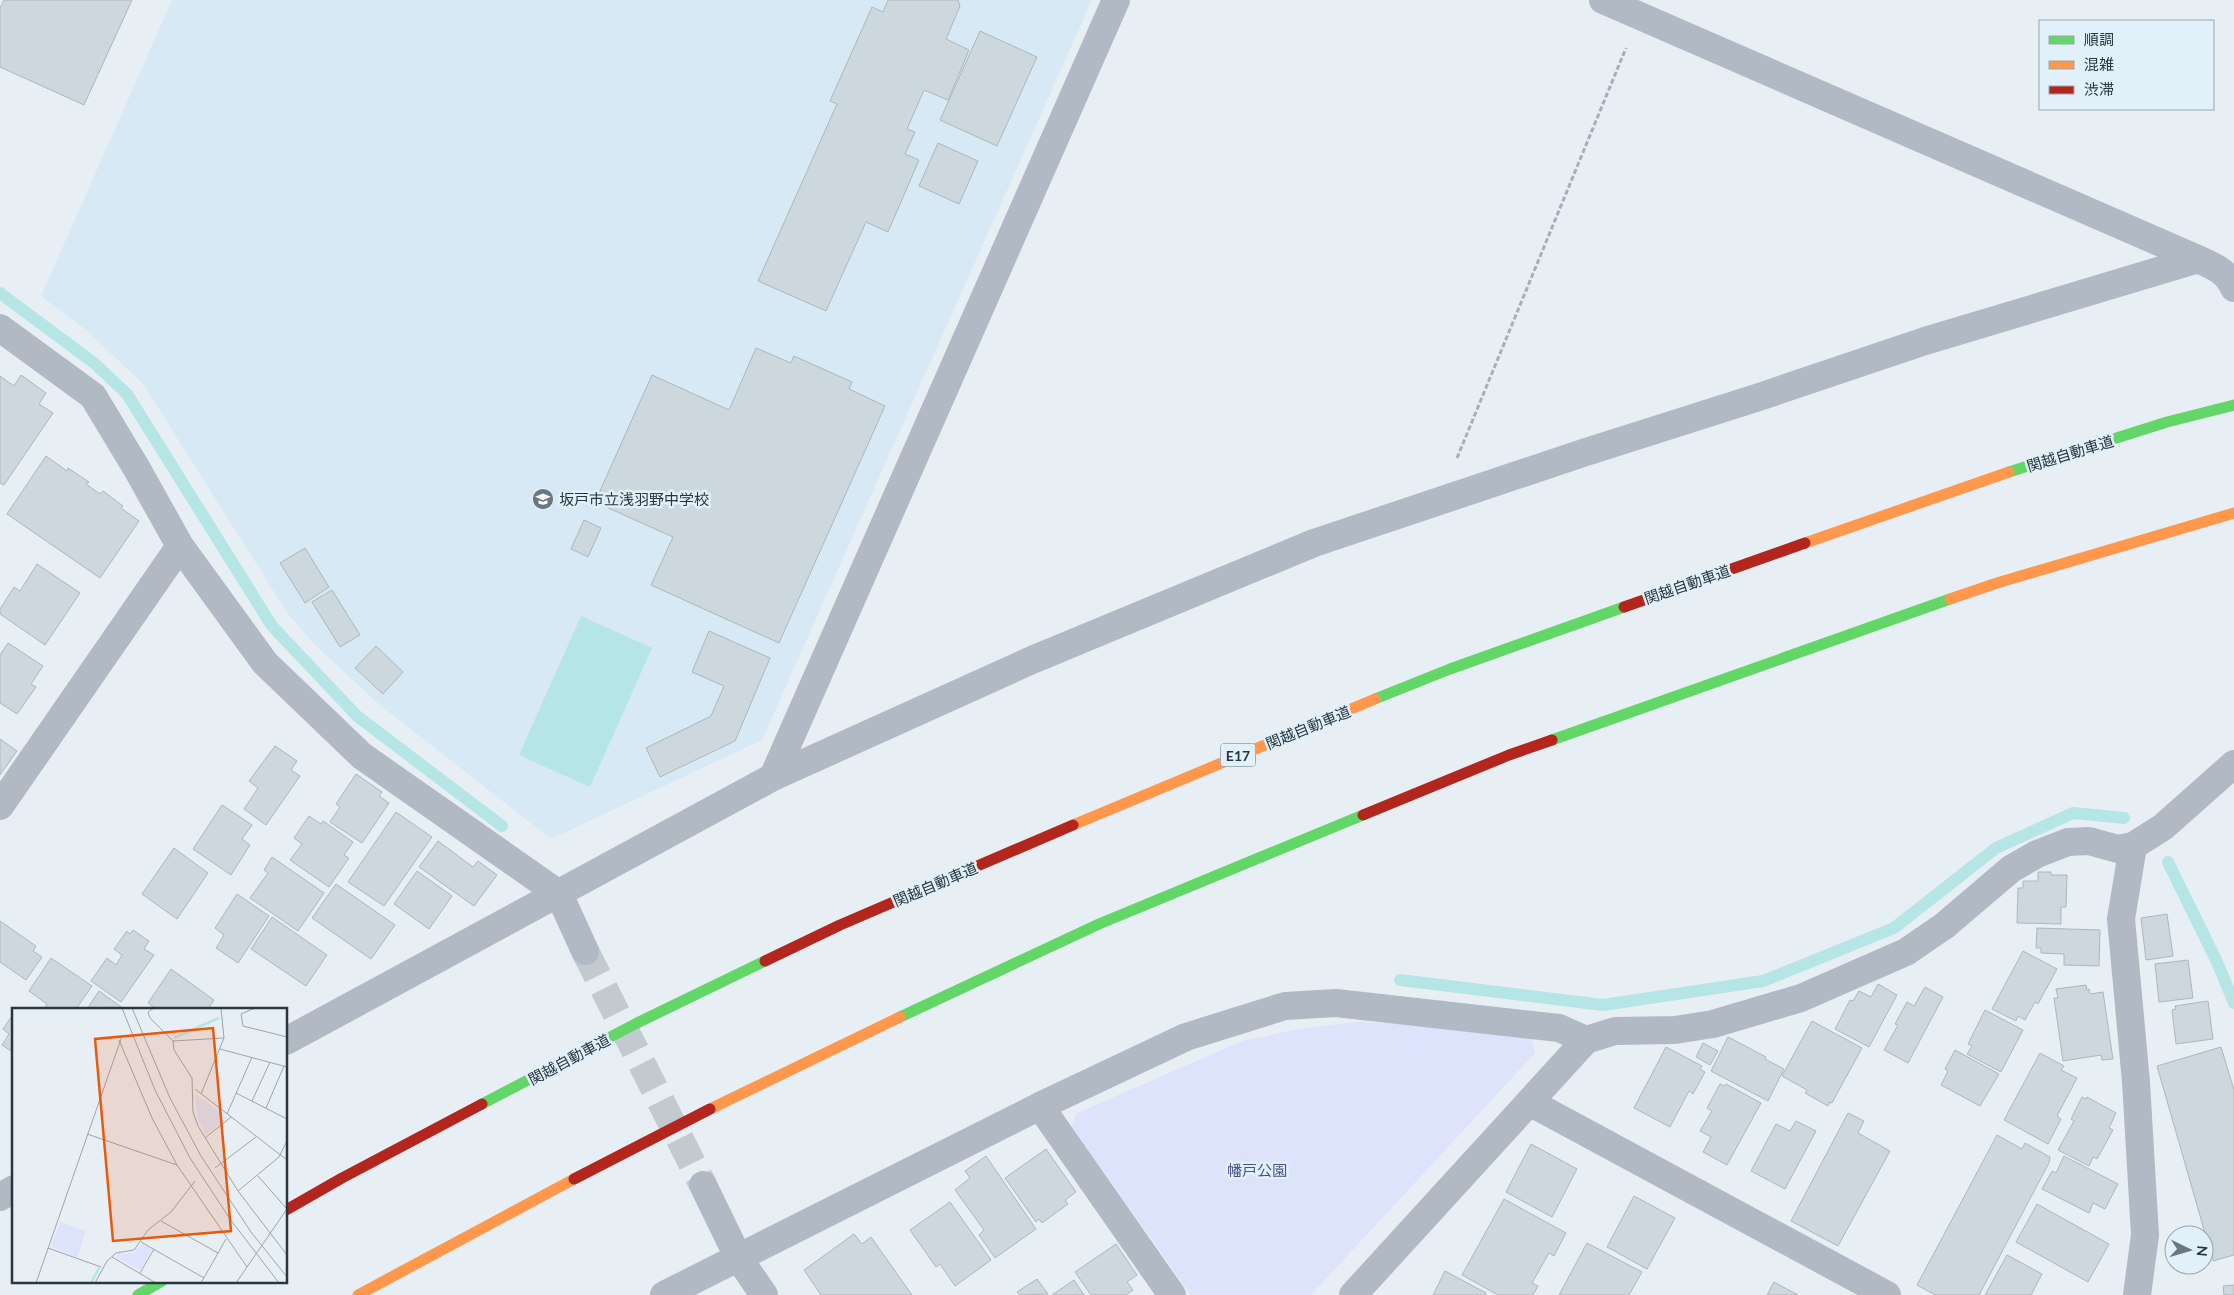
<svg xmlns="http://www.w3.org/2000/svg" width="2234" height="1295" viewBox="0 0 2234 1295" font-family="Lato,'Noto Sans JP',sans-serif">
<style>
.built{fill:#d7e9f4}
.green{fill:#dce3fa}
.water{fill:#b6e5e5}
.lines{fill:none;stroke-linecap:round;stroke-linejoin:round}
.stream{stroke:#b6e5e5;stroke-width:12}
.building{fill:#ccd8dd;stroke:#acb7bb}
.street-tunnel{stroke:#c2cad0;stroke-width:28;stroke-dasharray:28 14;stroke-linecap:butt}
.path{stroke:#a7aeb7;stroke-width:3;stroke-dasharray:5 2.5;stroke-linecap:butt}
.street{stroke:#b1b9c4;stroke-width:28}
.fast{stroke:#63d668;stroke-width:11}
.slow{stroke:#ff974d;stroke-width:11}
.jam{stroke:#b3261e;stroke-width:11}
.labels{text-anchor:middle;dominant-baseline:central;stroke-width:5;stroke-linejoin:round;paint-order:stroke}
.shield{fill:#e2f0fa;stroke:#606e77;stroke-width:1}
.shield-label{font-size:14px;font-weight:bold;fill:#28363f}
.street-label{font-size:15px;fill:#28363f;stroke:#e2f0fa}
.poi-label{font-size:15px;fill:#28363f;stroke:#e2f0fa;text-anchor:start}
.park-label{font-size:15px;fill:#4b518c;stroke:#e2f0fa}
.inset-river{fill:none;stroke:#b6e5e5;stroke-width:2.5}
.inset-road{fill:none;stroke:#9ba5ac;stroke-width:1}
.view{fill:#e8590c;fill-opacity:0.15;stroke:#e8590c;stroke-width:2.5}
.inset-edge{fill:none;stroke:#28363f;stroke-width:2.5}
</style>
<rect width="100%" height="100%" fill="#e8eff4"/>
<!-- built -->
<path class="built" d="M172,0H1092L762,740L551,839L381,706L317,647L288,614L143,384L86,330L41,296Z"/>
<!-- green -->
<path class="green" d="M1358,1022L1430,1025L1531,1034L1535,1053L1311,1295H1191L1072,1127L1075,1114L1242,1041L1299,1029Z"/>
<!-- water -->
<path class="water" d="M581,616L652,648L590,787L519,755Z"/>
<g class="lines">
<!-- stream -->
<path class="stream" d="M0,293L94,363L127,394L272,626L357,716L502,826
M2168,862L2217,962L2234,1003
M1400,980L1603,1005L1763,981L1894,928L1996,848L2073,813L2124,818"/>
</g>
<!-- building -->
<path class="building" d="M4,0H132L84,105L0,67V8Z
M888,0H958L960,6L946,39L969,50L948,100L924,90L907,129L915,132L905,154L919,160L888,232L866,222L826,311L758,281L837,104L830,101L872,7L883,12Z
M980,31L1037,57L997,146L940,120Z
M938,143L978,161L959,204L919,186Z
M756,348L791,363L794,356L852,382L849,389L885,406L779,643L651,585L673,537L595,502L652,375L729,410Z
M21,375L46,393L39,404L53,413L4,485L0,483V376L14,386Z
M46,456L67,471L68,468L89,482L86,484L100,494L103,491L123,506L121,508L139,521L100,578L7,514Z
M584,520L601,528L588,557L571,549Z
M305,548L329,587L305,603L280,563Z
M37,564L80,593L45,645L0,614V609L14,587L20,591Z
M332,590L360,635L340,647L312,602Z
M709,631L770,658L735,741L660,777L646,748L711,716L724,686L692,672Z
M8,643L43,666L31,684L36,687L17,714L0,703V655Z
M376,646L403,672L383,694L355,668Z
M0,739L17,751L0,775Z
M275,746L297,761L291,770L300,776L266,825L244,809L258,788L249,781Z
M356,774L382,792L379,796L389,803L362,843L330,822L340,807L336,804Z
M222,805L252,825L242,839L250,845L231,875L193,849Z
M396,812L432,837L384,906L348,882Z
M309,816L321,824L323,821L353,842L344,855L349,858L329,887L290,860L302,844L294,838Z
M438,841L473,867L478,861L497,875L474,906L419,867Z
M174,848L208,873L177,919L142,894Z
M272,857L324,893L298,931L250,898L268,873L264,870Z
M417,871L452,896L429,929L394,904Z
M2038,872H2051V875H2067L2066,907H2061V924L2017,923L2018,888H2023V881H2038Z
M336,884L395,925L371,959L312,918Z
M237,894L269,916L238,963L216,948L224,935L215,928Z
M2167,914L2173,956L2146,960L2141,918Z
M272,917L327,955L306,986L251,949Z
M0,921L36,946L33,951L42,957L26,980L0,962Z
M2037,928L2100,930L2099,966L2064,965V954L2041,953V948H2036Z
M133,930L149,941L144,949L154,955L121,1002L91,981L107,958L116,965L122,955L114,949L127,931L130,934Z
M2023,951L2057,969L2038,1004L2035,1002L2025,1020L2018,1016L2016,1021L1992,1009Z
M51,958L92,986L76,1009H44L47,1004L29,991Z
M2188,960L2193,998L2159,1002L2155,964Z
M171,969L214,1000L208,1009H156L148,1003Z
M1878,984L1897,995L1869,1047L1835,1029L1850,1000L1853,1001L1859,991L1871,997Z
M2086,985L2087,990L2089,989L2090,994L2103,992L2113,1059L2102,1060L2101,1055L2063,1061L2054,998H2058L2056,989Z
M1925,987L1943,997L1908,1063L1884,1050L1898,1025L1895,1024L1907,1002L1914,1006Z
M99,991L124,1009H87Z
M2208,1001L2213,1039L2176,1044L2172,1010L2176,1009L2175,1006Z
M1985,1010L2023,1030L2001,1072L1967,1054L1972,1046L1968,1044Z
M14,1013V1053L2,1045L9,1034L3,1029Z
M1812,1021L1862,1048L1832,1103L1830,1102L1828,1106L1805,1093L1807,1090L1782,1076Z
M1728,1037L1766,1057L1765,1059L1784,1069L1768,1101L1711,1071Z
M1703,1043L1718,1051L1710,1065L1696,1057Z
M1666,1047L1702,1066L1700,1069L1705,1072L1693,1094L1689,1091L1670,1127L1634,1108Z
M2221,1047L2234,1090V1255L2213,1261L2157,1066Z
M1955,1050L1999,1074L1980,1106L1941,1085L1948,1071L1945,1069Z
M2040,1053L2064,1066L2061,1070L2077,1078L2057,1116L2061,1119L2048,1144L2004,1120Z
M1720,1084L1724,1086L1726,1084L1761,1103L1727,1165L1703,1152L1711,1137L1700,1131L1712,1111L1707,1108Z
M2082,1097L2086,1099L2087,1097L2116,1113L2109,1128L2113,1130L2097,1159L2093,1157L2089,1166L2058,1150L2074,1121L2071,1119Z
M1848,1113L1864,1121L1858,1133L1890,1151L1838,1246L1791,1221Z
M1796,1121L1816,1131L1785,1189L1751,1171L1776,1124L1790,1131Z
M1997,1135L2022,1149L2025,1143L2050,1157L2049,1163L1979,1295H1935L1917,1285Z
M1531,1144L1577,1169L1552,1217L1506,1192Z
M1046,1149L1076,1192L1065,1200L1068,1204L1042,1223L1039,1219L1036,1222L1005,1178Z
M986,1156L1036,1229L995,1258L979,1235L984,1230L955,1190L970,1178L965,1171Z
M2064,1156L2118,1184L2105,1209L2093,1203L2089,1213L2042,1189L2052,1171L2056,1173Z
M1634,1196L1675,1218L1647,1269L1607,1247Z
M1504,1199L1566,1233L1554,1256L1549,1253L1532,1283L1538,1286L1533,1295H1498L1462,1275Z
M950,1202L991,1260L955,1286L940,1264L936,1267L910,1230Z
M2037,1204L2109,1244L2088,1282L2016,1242Z
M854,1234L862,1244L871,1237L912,1295H821L804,1270Z
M1587,1243L1642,1272L1629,1295H1559Z
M1116,1244L1137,1275L1127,1282L1133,1290L1126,1295H1091L1075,1272Z
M2007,1255L2042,1274L2031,1295H1985Z
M1445,1271L1486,1293L1485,1295H1433Z
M1037,1279L1048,1294L1020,1295L1017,1292Z
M1074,1280L1084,1295H1052Z
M1774,1282L1798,1295H1767Z
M2234,1285V1295H2224L2223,1286Z"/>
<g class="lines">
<!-- street-tunnel -->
<path class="street-tunnel" d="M585,951L703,1185"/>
<!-- path -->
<path class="path" d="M1457,458L1626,48"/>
<!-- street -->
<path class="street" d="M1603,0L2198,259C2213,266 2227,271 2234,288
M0,328L93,396L137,469L180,546L265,663L362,756L559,894L585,951
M773,777L1116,0
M0,806L180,546
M2133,846L2121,919L2136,1082L2145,1235L2137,1295
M286,1041L773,777L1032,660L1314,543L1586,452L1756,398L1925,341L2198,259
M1531,1103L1887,1295
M1040,1106L1172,1295
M703,1185L738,1257L764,1295
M0,1197L14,1189
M664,1295L1040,1106L1186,1037L1285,1006L1336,1003L1559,1028L1586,1040
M1353,1295L1586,1040L1615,1031L1675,1030L1713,1024L1801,998L1906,952L1944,926L2011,869L2037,854L2068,842L2089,841L2118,849L2133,846L2163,827L2234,764"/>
<!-- fast -->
<path class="fast" d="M2009,472L2167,422L2234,405
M1375,699L1450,669L1624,607
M1552,740L1950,599
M900,1017L1099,924L1363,815
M482,1104L637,1023L765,961
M138,1295L162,1281"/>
<!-- slow -->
<path class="slow" d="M1805,543L2009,472
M1950,599L1997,583L2234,513
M1073,825L1375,699
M710,1109L900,1017
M358,1295L574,1179"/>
<!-- jam -->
<path class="jam" d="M1624,607L1805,543
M1363,815L1509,755L1552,740
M765,961L840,925L1073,825
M574,1179L710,1109
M286,1210L342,1178L482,1104"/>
</g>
<!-- icons -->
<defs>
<g id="school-disc" transform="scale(1.125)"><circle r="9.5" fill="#6b777e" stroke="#e2f0fa"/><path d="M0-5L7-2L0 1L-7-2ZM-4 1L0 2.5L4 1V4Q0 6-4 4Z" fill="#fff"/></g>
</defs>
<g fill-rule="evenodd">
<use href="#school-disc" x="543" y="499"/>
</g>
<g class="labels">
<!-- shield labels -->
<rect class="shield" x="1220.5" y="743.5" width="35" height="23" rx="4"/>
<g class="shield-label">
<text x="1238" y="755">E17</text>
</g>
<!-- street labels -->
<g class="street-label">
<text transform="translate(2070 453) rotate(-17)">関越自動車道</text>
<text transform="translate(1687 584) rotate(-19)">関越自動車道</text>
<text transform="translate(1308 727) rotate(-22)">関越自動車道</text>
<text transform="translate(935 884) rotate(-23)">関越自動車道</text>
<text transform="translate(569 1059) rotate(-28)">関越自動車道</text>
</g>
<!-- poi labels -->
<g class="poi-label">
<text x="559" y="499">坂戸市立浅羽野中学校</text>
</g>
<!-- park labels -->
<g class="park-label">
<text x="1257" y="1170">幡戸公園</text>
</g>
</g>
<!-- overview -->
<g transform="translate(12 1008)">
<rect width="275" height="275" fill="#e8eff4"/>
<path d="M183,86L215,110L194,127L186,112ZM48,214L74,223L65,249L39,239ZM129,236L140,241L128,262L104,249L106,246L122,245Z" fill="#dce3fa"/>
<path class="inset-river" d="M162,30L207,10M79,275L87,260"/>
<path class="inset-road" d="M110,0L143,82L178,150L218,211L267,275M120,0L158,90L189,148L239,224L275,269M142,0L136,4L138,10L161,33L162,42L180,70L181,104L186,118L226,183L275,247M243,0L229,6L231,18L275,29M107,32L140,110L165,157L235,259M161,33L212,30M208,41L275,59M183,81L275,152M224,85L275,111M189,86L212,30L209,0M240,93L258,54M254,100L272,58M215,106L240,49M75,126L165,157M193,130L219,109M203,160L244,129M246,168L275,201M226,183L267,149L275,133M149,213L206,245M129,234L192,270M36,240L89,259M100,249L144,275M128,265L142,241M24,275L110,28M83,275L95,253L104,245L122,242L136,222L159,204L183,173M189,275L214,231M224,275L275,201"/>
<path class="view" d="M201,20L219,223L101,233L83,31Z"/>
<rect width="275" height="275" class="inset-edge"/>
</g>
<!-- legend -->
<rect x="2039" y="20" width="175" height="90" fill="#e2f0fa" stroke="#98a6af"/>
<rect x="2049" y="36" width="25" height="8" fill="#63d668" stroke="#98a6af"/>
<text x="2084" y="45" font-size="15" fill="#28363f">順調</text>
<rect x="2049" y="61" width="25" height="8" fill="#ff974d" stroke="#98a6af"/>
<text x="2084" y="70" font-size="15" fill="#28363f">混雑</text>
<rect x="2049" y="86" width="25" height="8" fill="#b3261e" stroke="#98a6af"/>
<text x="2084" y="95" font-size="15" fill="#28363f">渋滞</text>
<!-- north arrow -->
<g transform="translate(2189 1250) rotate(95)"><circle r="24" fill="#e2f0fa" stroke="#98a6af"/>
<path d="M0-4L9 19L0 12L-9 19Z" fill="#6b777e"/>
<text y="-8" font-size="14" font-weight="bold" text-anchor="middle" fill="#28363f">N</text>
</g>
</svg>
